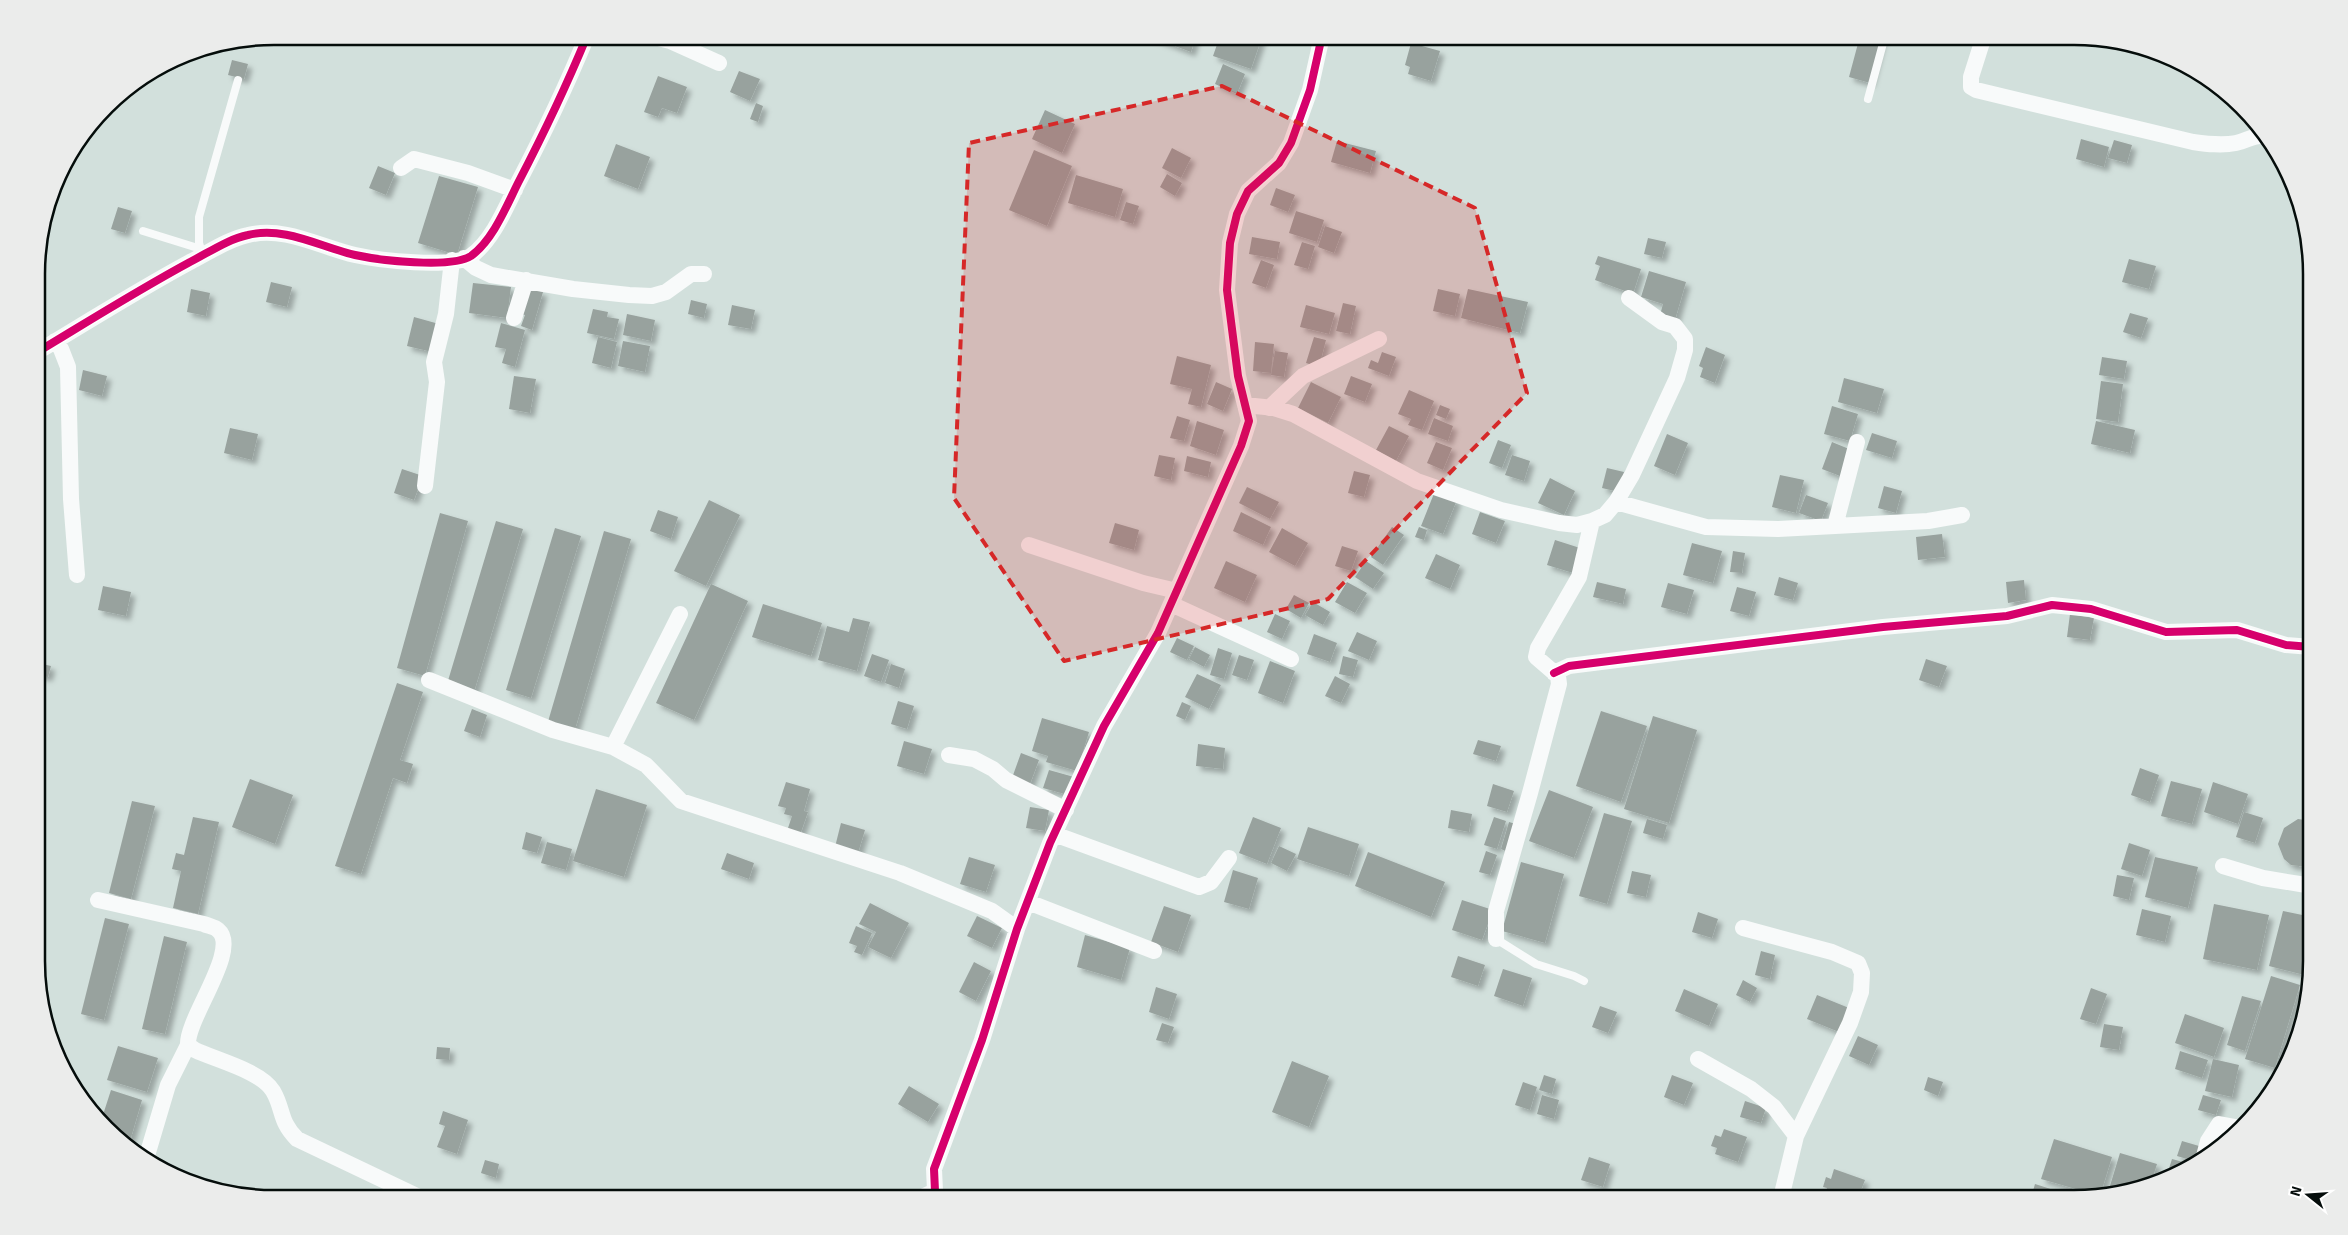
<svg xmlns="http://www.w3.org/2000/svg" width="2348" height="1235" viewBox="0 0 2348 1235" font-family="Signika,sans-serif">
<style>
.building{fill:#98a29e;filter:url(#shadow)}
.lines{fill:none;stroke-linecap:round;stroke-linejoin:round}
.service{stroke:#f8fafa;stroke-width:8}
.minor{stroke:#f8fafa;stroke-width:16}
.cycleway-casing{stroke:#fff;stroke-width:11}
.cycleway{stroke:#d6006c;stroke-width:8}
.marked{fill:#d62828;fill-opacity:0.2;stroke:#d62828;stroke-width:4;stroke-dasharray:10 6;stroke-linejoin:round}
.rim{fill:none;stroke:#050d0b;stroke-width:2.5}
</style>
<defs>
<filter id="shadow"><feDropShadow dx="4.5" dy="4.5" stdDeviation="2.5" flood-color="#0004"/></filter>
</defs>
<rect width="100%" height="100%" fill="#d2e0dc"/>
<!-- building -->
<path class="building" d="M1148,36H1196L1191,52Z
M1220,36L1262,37L1251,69L1213,56Z
M1860,36H1882L1870,83L1849,77Z
M1411,43L1440,51L1431,81L1408,74L1410,67L1405,65Z
M232,60L248,64L244,79L228,75Z
M1223,64L1245,74L1237,94L1215,84Z
M739,71L760,79L750,101L730,92Z
M658,76L687,87L677,113L662,108L658,117L644,112Z
M756,103L763,106L758,122L750,119Z
M1045,110L1075,124L1062,153L1032,139Z
M2081,139L2109,147L2104,167L2076,159Z
M2114,140L2132,145L2127,163L2108,158Z
M1337,141L1376,151L1370,173L1331,162Z
M616,144L650,157L638,189L604,176Z
M1172,148L1191,158L1181,178L1162,168Z
M1034,150L1072,166L1047,226L1009,210Z
M378,166L395,173L386,195L369,188Z
M1167,174L1182,183L1175,196L1160,187Z
M1076,175L1123,189L1115,217L1068,203Z
M439,176L478,187L457,255L418,243Z
M1276,188L1295,195L1288,212L1270,205Z
M1126,202L1139,206L1133,224L1120,220Z
M118,207L132,211L125,233L111,229Z
M1296,211L1324,220L1317,242L1289,233Z
M1325,226L1342,232L1334,253L1318,247Z
M1252,237L1280,242L1277,259L1249,254Z
M1648,238L1666,242L1662,258L1644,254Z
M1302,242L1315,246L1308,269L1294,265Z
M1598,256L1641,269L1633,294L1595,280L1600,266L1595,264Z
M2129,259L2156,266L2149,289L2122,282Z
M1261,260L1274,265L1266,288L1252,283Z
M1649,271L1686,282L1675,320L1660,315L1663,304L1641,297Z
M271,282L292,287L287,307L266,302Z
M473,283L511,287L507,318L469,313Z
M529,288L543,292L532,330L521,326L525,315L521,314Z
M191,289L210,293L206,316L187,312Z
M1438,289L1460,294L1455,316L1433,311Z
M1468,289L1528,302L1520,333L1461,318Z
M691,300L707,304L704,318L688,314Z
M1343,303L1356,306L1350,334L1336,331Z
M732,305L755,310L751,329L728,325Z
M1306,305L1335,313L1329,334L1300,327Z
M593,309L608,312L607,317L619,319L614,339L587,333Z
M2130,313L2148,318L2141,338L2123,332Z
M627,314L655,320L651,341L623,335Z
M414,317L439,324L432,352L407,346Z
M501,323L525,330L515,367L502,363L506,349L495,347Z
M598,337L617,342L611,368L592,363Z
M1314,337L1326,340L1319,367L1306,363Z
M623,341L650,346L645,372L618,366Z
M1255,342L1274,344L1271,373L1253,371Z
M1706,347L1725,355L1715,383L1700,377L1703,368L1699,366Z
M1275,351L1288,353L1284,377L1271,375Z
M1382,352L1396,357L1389,376L1368,368L1371,360L1378,363Z
M1177,356L1211,365L1201,407L1188,404L1192,389L1170,384Z
M2102,357L2127,361L2124,379L2099,375Z
M83,370L107,376L102,396L79,390Z
M514,376L536,379L530,413L509,409Z
M1351,376L1372,384L1365,402L1344,394Z
M1844,378L1884,389L1877,413L1838,402Z
M2101,381L2123,384L2118,422L2096,419Z
M1216,382L1232,389L1223,411L1207,404Z
M1311,382L1341,397L1328,423L1298,408Z
M1409,390L1434,401L1422,430L1408,425L1411,419L1398,414Z
M1440,405L1450,409L1446,419L1436,415Z
M1832,406L1858,414L1850,441L1824,434Z
M1177,416L1190,420L1184,441L1170,438Z
M1434,418L1453,426L1448,441L1428,434Z
M1197,421L1224,430L1216,455L1190,446Z
M2096,421L2135,430L2130,453L2091,444Z
M1389,426L1409,436L1396,461L1376,450Z
M230,428L258,434L252,460L224,453Z
M1872,433L1897,441L1892,458L1866,450Z
M1667,434L1688,443L1675,475L1654,466Z
M1498,440L1511,445L1502,468L1489,463Z
M1436,442L1452,448L1443,470L1427,463Z
M1832,442L1849,449L1840,476L1822,469Z
M1159,455L1175,458L1171,480L1154,476Z
M1512,455L1530,461L1524,481L1505,475Z
M1187,456L1211,462L1208,477L1184,471Z
M1607,468L1624,472L1619,492L1602,488Z
M402,469L423,476L414,500L394,493Z
M1354,471L1370,475L1364,497L1348,493Z
M1780,475L1804,480L1796,513L1772,507Z
M1550,478L1575,491L1564,515L1538,503Z
M1884,486L1902,491L1896,513L1878,508Z
M1247,487L1279,502L1270,519L1239,503Z
M1435,491L1457,500L1443,534L1421,526Z
M1806,495L1828,503L1821,521L1799,513Z
M709,500L740,515L706,586L674,571Z
M658,510L678,517L671,539L650,531Z
M1241,512L1271,527L1263,545L1233,531Z
M1480,512L1505,521L1496,543L1472,534Z
M440,513L468,521L425,676L397,668Z
M496,521L523,529L474,692L447,684Z
M1115,523L1139,530L1134,550L1109,543Z
M1392,527L1404,535L1383,565L1371,557Z
M1419,527L1427,530L1424,540L1415,537Z
M555,528L581,536L531,698L506,690Z
M1282,528L1308,543L1295,566L1269,552Z
M604,531L631,539L574,733L547,725Z
M1942,534L1945,557L1918,560L1916,537Z
M1555,540L1580,548L1573,573L1547,565Z
M1692,543L1722,551L1713,583L1683,575Z
M1342,546L1358,551L1351,571L1335,566Z
M1733,551L1745,553L1742,573L1730,572Z
M1436,554L1460,565L1450,589L1425,578Z
M1226,561L1257,575L1245,602L1214,588Z
M1366,561L1384,573L1373,589L1355,577Z
M1779,577L1798,583L1793,600L1774,595Z
M2024,580L2026,600L2008,603L2006,582Z
M1347,582L1367,593L1355,613L1335,602Z
M1597,582L1626,589L1623,604L1593,597Z
M1668,583L1694,590L1687,614L1661,607Z
M711,584L748,601L694,720L656,703Z
M103,586L131,592L126,616L98,610Z
M1737,587L1756,592L1749,616L1730,611Z
M1294,595L1309,603L1301,618L1286,609Z
M1313,602L1330,612L1323,625L1305,615Z
M763,604L822,623L811,656L752,637Z
M1275,614L1290,621L1282,639L1267,632Z
M2070,614L2094,618L2090,640L2067,637Z
M853,618L870,622L857,671L818,660L827,626L849,632Z
M1357,632L1377,641L1369,660L1348,651Z
M1314,634L1337,643L1330,662L1307,654Z
M1177,638L1194,646L1187,660L1170,652Z
M1195,647L1210,655L1204,667L1189,659Z
M1218,648L1232,653L1224,679L1210,675Z
M872,654L889,660L881,682L864,676Z
M1239,655L1254,660L1247,680L1232,675Z
M1343,656L1358,660L1353,677L1339,674Z
M1926,659L1947,666L1939,687L1919,680Z
M1270,661L1295,671L1283,703L1258,693Z
M38,663L51,666L48,677L38,675Z
M891,664L905,669L899,688L885,683Z
M1197,674L1221,685L1209,709L1185,697Z
M1335,676L1350,684L1341,703L1325,696Z
M397,683L423,692L400,760L413,764L407,783L393,778L361,874L335,866Z
M898,701L914,706L907,729L891,724Z
M1182,702L1191,706L1185,720L1176,716Z
M472,709L487,715L480,737L464,731Z
M1601,711L1647,726L1621,802L1576,786Z
M1653,716L1697,730L1669,823L1624,809Z
M1042,718L1089,732L1077,771L1046,762L1048,756L1032,751Z
M1478,740L1501,746L1496,761L1473,754Z
M904,741L932,749L924,774L897,766Z
M1198,744L1225,748L1223,769L1196,766Z
M1021,753L1039,760L1030,784L1012,778Z
M2140,768L2159,775L2150,802L2131,795Z
M1049,770L1074,777L1068,795L1043,788Z
M250,779L293,795L275,844L232,827Z
M2171,781L2202,789L2192,824L2161,816Z
M786,782L810,789L804,811L808,812L800,835L787,831L792,816L784,814L786,808L778,806Z
M2213,782L2248,794L2238,824L2204,812Z
M1493,784L1514,791L1507,812L1487,806Z
M596,789L647,805L624,877L573,861Z
M1549,790L1593,807L1574,858L1529,841Z
M132,801L155,806L131,899L109,893Z
M1030,807L1049,810L1045,831L1026,828Z
M1451,810L1472,814L1469,832L1448,828Z
M2244,812L2263,818L2255,843L2236,837Z
M1604,813L1632,821L1607,904L1579,896Z
M193,817L219,822L198,914L173,908L181,871L172,869L176,853L184,855Z
M1253,817L1281,828L1267,864L1239,853Z
M1494,817L1506,821L1497,849L1484,845Z
M1647,819L1667,825L1663,839L1643,833Z
M2298,819L2311,821V866L2307,867L2291,865L2284,859L2278,844L2284,828Z
M1509,822L1519,825L1510,853L1501,849Z
M841,823L865,830L858,853L835,847Z
M1308,827L1359,844L1349,876L1297,859Z
M526,832L542,837L537,853L522,849Z
M547,842L572,849L566,870L541,863Z
M2129,843L2150,850L2142,876L2121,869Z
M1279,846L1296,854L1287,871L1271,863Z
M1486,851L1497,855L1490,875L1479,872Z
M1368,852L1445,882L1431,917L1355,886Z
M727,853L754,863L749,879L721,869Z
M969,857L995,865L986,892L960,884Z
M2155,857L2198,867L2188,908L2145,897Z
M1521,862L1564,874L1545,943L1502,931Z
M1233,870L1258,878L1249,909L1224,902Z
M1632,871L1651,875L1646,897L1627,893Z
M2117,875L2134,878L2129,900L2113,896Z
M1462,900L1493,910L1482,940L1452,930Z
M870,903L909,923L891,958L868,947L876,932L859,924Z
M2214,904L2269,915L2257,970L2203,959Z
M1164,906L1191,915L1178,952L1151,942Z
M2142,909L2171,916L2165,942L2136,935Z
M2283,911L2312,917V961L2308,976L2269,966Z
M1698,912L1718,919L1712,938L1692,932Z
M977,916L1002,928L992,948L967,936Z
M105,918L129,924L104,1020L81,1014Z
M856,926L872,933L862,955L854,952L857,946L849,943Z
M1085,935L1130,948L1121,980L1077,967Z
M164,936L187,942L165,1034L142,1029Z
M1761,951L1775,955L1770,979L1755,975Z
M1458,956L1485,965L1478,986L1451,977Z
M974,962L991,971L976,1001L959,992Z
M1503,969L1532,978L1523,1006L1494,996Z
M2271,976L2300,985L2275,1068L2245,1059Z
M1743,980L1757,988L1750,1002L1736,995Z
M1156,987L1177,994L1169,1019L1149,1012Z
M2091,988L2107,994L2096,1024L2080,1019Z
M1684,989L1718,1004L1709,1026L1675,1011Z
M1817,995L1849,1008L1839,1032L1807,1019Z
M2242,996L2261,1001L2245,1051L2227,1045Z
M1600,1006L1617,1012L1608,1033L1592,1027Z
M2185,1014L2224,1028L2214,1057L2175,1043Z
M1162,1023L1174,1027L1168,1043L1156,1040Z
M2104,1024L2123,1027L2119,1050L2100,1047Z
M1858,1036L1878,1045L1869,1065L1849,1056Z
M118,1046L158,1058L147,1092L107,1080Z
M437,1047L450,1048L449,1060L436,1059Z
M2180,1051L2208,1060L2202,1078L2175,1069Z
M2213,1059L2239,1065L2232,1097L2205,1091Z
M1292,1061L1329,1076L1309,1127L1272,1112Z
M1544,1075L1556,1079L1552,1094L1539,1090Z
M1672,1075L1693,1083L1684,1105L1664,1097Z
M1928,1077L1943,1082L1938,1096L1924,1090Z
M1523,1082L1537,1087L1530,1110L1515,1105Z
M909,1086L939,1104L928,1122L898,1104Z
M111,1090L142,1100L130,1141L115,1137L101,1121Z
M1542,1095L1559,1100L1554,1119L1537,1114Z
M2203,1095L2221,1100L2216,1115L2198,1110Z
M1745,1101L1766,1108L1761,1123L1740,1117Z
M443,1111L468,1120L457,1154L437,1147L445,1126L439,1124Z
M1724,1129L1747,1137L1738,1162L1715,1154L1717,1148L1711,1146L1715,1135L1721,1137Z
M2054,1139L2112,1157L2100,1196L2041,1179Z
M2182,1141L2199,1146L2194,1161L2177,1156Z
M2120,1153L2157,1164L2150,1186L2120,1192L2109,1189Z
M1589,1157L1610,1164L1603,1187L1581,1180Z
M2172,1159L2194,1165L2166,1178Z
M485,1160L499,1164L496,1178L481,1173Z
M1834,1169L1865,1180L1858,1198H1829L1824,1196L1827,1188L1823,1187L1826,1177L1831,1179Z
M2035,1184L2054,1190L2052,1198H2031Z"/>
<g class="lines">
<!-- service -->
<path class="service" d="M1868,99L1885,36
M143,231L201,249
M203,256L199,243V217L238,80
M1496,939L1536,964L1574,976L1584,981"/>
<!-- minor -->
<path class="minor" d="M651,36L670,41L719,63
M1984,36L1971,77V87L1976,90L2193,142C2207,144 2222,146 2236,143C2250,140 2251,135 2267,136
M401,168L414,159L468,173L515,190
M464,258L476,268L491,275L573,289L629,295L652,296L666,292L691,274H704
M514,318L526,280
M55,341L61,349L68,367L71,499L77,575
M37,349L44,348C92,319 140,289 190,262C208,253 228,239 248,235C285,226 320,247 355,255C378,260 451,269 471,256C493,240 506,207 518,183C543,135 566,87 587,36
M1245,405L1274,408L1293,414L1417,481L1501,510L1559,523L1577,525L1592,521
M1269,408L1303,376L1379,339
M425,486L437,382L434,362L446,314L452,260
M1616,502L1706,527L1778,529L1835,526L1857,442
M1835,526L1928,521L1962,515
M1029,545L1143,583L1177,591
M1171,604L1291,659
M1554,673L1569,666L1883,627L2007,616L2052,605L2091,609L2166,632L2237,630L2286,645L2311,647
M429,680L553,730L613,747L646,765L681,801L900,873L992,911L1017,929
M613,747L680,614
M949,755L974,759L993,769L1006,780L1066,810
M1054,834L1199,887L1211,882L1229,858
M2223,866L2263,878L2312,886
M98,900L204,924C208,926 215,927 218,930C241,949 186,1019 188,1045L195,1050C216,1060 261,1071 273,1091C284,1110 279,1121 297,1139L423,1199
M1028,902L1154,951
M1743,928L1832,952L1858,963L1862,973L1861,992L1850,1023L1796,1136L1781,1198
M1496,939V911L1530,793L1559,684L1558,676L1536,657L1538,648L1579,577L1592,521L1605,515L1616,502L1632,475L1677,378L1685,350V339L1675,326L1662,322L1629,298
M1698,1059L1751,1089L1774,1107L1796,1136
M146,1159L168,1085L188,1045
M2203,1160L2208,1141L2219,1124L2241,1128
M918,1199L935,1191
M940,1199L935,1191L934,1169L982,1040L1017,929L1050,843L1104,726L1158,633L1241,446L1249,421L1238,376L1227,290L1230,243L1237,214L1248,191L1279,163L1291,143L1310,90L1322,36"/>
<!-- cycleway casing -->
<g class="cycleway-casing">
<path id="cycleway" d="M37,349L44,348C92,319 140,289 190,262C208,253 228,239 248,235C285,226 320,247 355,255C378,260 451,269 471,256C493,240 506,207 518,183C543,135 566,87 587,36
M1554,673L1569,666L1883,627L2007,616L2052,605L2091,609L2166,632L2237,630L2286,645L2311,647
M940,1199L935,1191L934,1169L982,1040L1017,929L1050,843L1104,726L1158,633L1241,446L1249,421L1238,376L1227,290L1230,243L1237,214L1248,191L1279,163L1291,143L1310,90L1322,36"/>
</g>
<!-- cycleway -->
<use href="#cycleway" class="cycleway"/>
</g>
<!-- marked area -->
<path class="marked" d="M1222,86L1475,208L1527,393L1328,599L1064,661L954,498L969,143Z"/>
<!-- crop -->
<path d="M0 0H2348V1235H0ZM274 45H2074A229 229 0 0 1 2303 274V961A229 229 0 0 1 2074 1190H274A229 229 0 0 1 45 961V274A229 229 0 0 1 274 45Z" fill="#ebeceb" fill-rule="evenodd"/>
<path class="rim" d="M274 45H2074A229 229 0 0 1 2303 274V961A229 229 0 0 1 2074 1190H274A229 229 0 0 1 45 961V274A229 229 0 0 1 274 45Z"/>
<!-- north arrow -->
<g transform="translate(2308 1195) rotate(287)" stroke="#ffffff" stroke-width="4" paint-order="stroke">
<path d="M0-4L9 19L0 12L-9 19Z" fill="#050d0b"/>
<text y="-8" font-size="14" font-weight="bold" text-anchor="middle" fill="#050d0b">N</text>
</g>
</svg>
